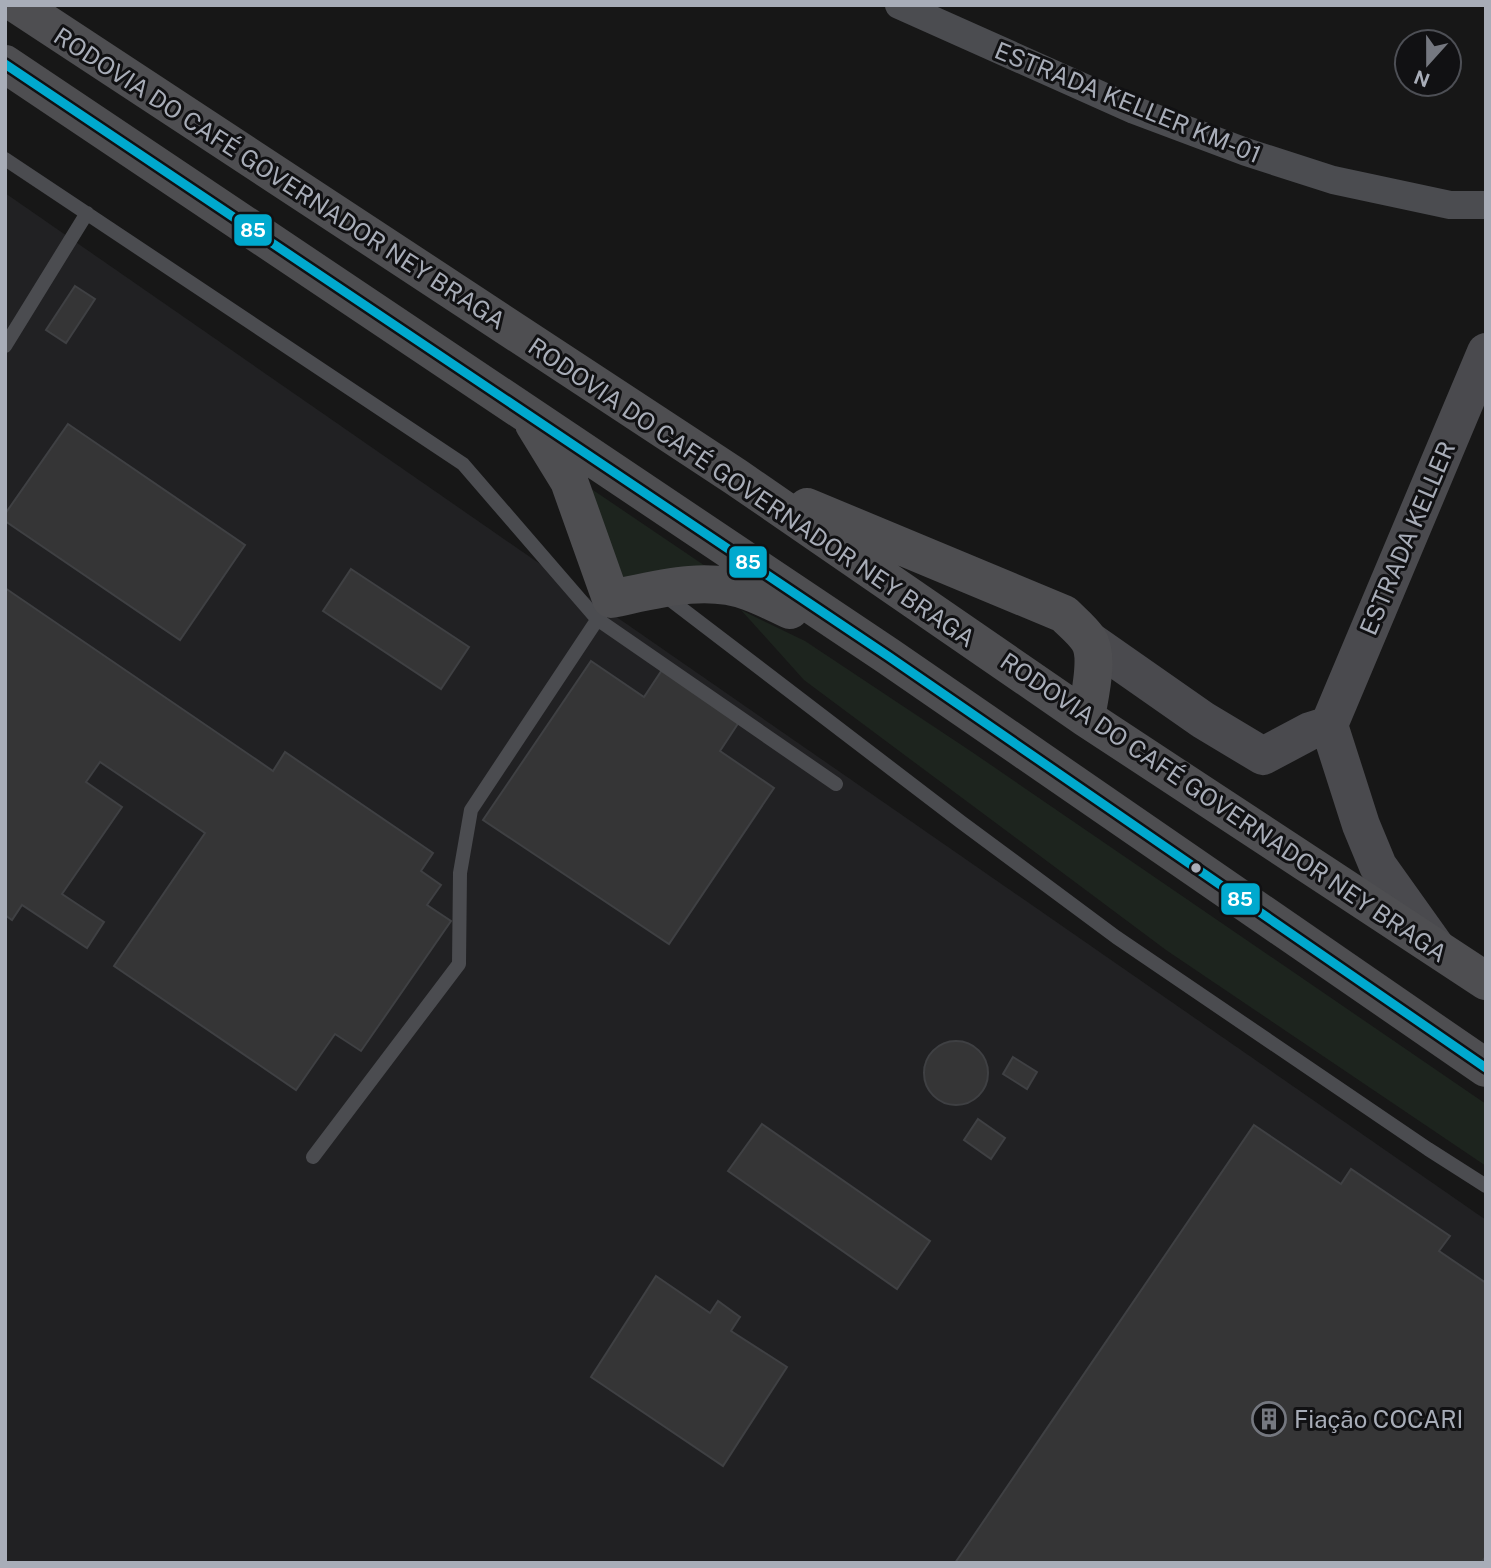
<svg xmlns="http://www.w3.org/2000/svg" width="1491" height="1568" viewBox="0 0 1491 1568" font-family="'Public Sans',sans-serif">
<style>
.built{fill:#212123}
.green{fill:#1d241e}
.building{fill:#353536;stroke:#3f4043;stroke-width:2}
.lines{fill:none;stroke-linecap:round;stroke-linejoin:round}
.lane{stroke:#4b4c50;stroke-width:14}
.street{stroke:#4b4c50;stroke-width:28}
.secondary{stroke:#4a4a4e;stroke-width:38}
.highway{stroke:#4e4e51;stroke-width:38}
.bus-1-casing{stroke:#111113;stroke-width:14}
.bus-1{stroke:#00a9ce;stroke-width:9}
.bus-dot{fill:#a8adb8;stroke:#111113;stroke-width:2.5}
.labels{text-anchor:middle;dominant-baseline:central;stroke-width:6;stroke-linejoin:round;paint-order:stroke}
.street-label{font-size:24px;fill:#a8adb8;stroke:#111113}
.poi-label{font-size:24px;fill:#a8adb8;stroke:#111113;text-anchor:start}
.line-badge{stroke:#111113;stroke-width:2.5}
.badge-label{font-size:19px;text-anchor:middle;font-weight:bold;fill:#fff}
</style>
<rect width="100%" height="100%" fill="#171717"/>
<!-- built -->
<path class="built" d="M5,193L1486,1220V1563H5Z"/>
<!-- green -->
<path class="green" d="M590,488L720,576L621,584Z
M741,610L805,641L972,752L1486,1104V1166L1166,950L804,680Z"/>
<!-- building -->
<path class="building" d="M75,286L95,299L66,343L46,330Z
M68,424L245,545L180,640L5,521V514Z
M351,569L469,647L441,689L323,611Z
M5,588L273,771L285,752L433,853L421,871L441,885L427,905L451,921L361,1051L335,1034L296,1090L114,966L205,833L100,762L86,782L122,807L62,894L104,922L87,948L22,905L12,920L5,915Z
M591,661L644,697L662,670L739,722L720,751L774,788L669,944L483,820Z
M924 1073a32 32 0 1 1 64 0a32 32 0 1 1-64 0Z
M1013,1057L1037,1072L1027,1089L1003,1074Z
M978,1119L1005,1138L991,1159L964,1140Z
M762,1124L930,1241L897,1289L728,1171Z
M1254,1125L1341,1184L1351,1169L1450,1236L1439,1251L1486,1283V1556L1481,1563H955Z
M656,1276L710,1313L718,1301L740,1317L731,1331L787,1367L723,1466L591,1377Z"/>
<g class="lines">
<!-- lane -->
<path class="lane" d="M5,159L463,464L597,619L836,784
M5,346L87,213
M664,595L961,822L1116,937L1428,1149L1486,1186
M313,1157L459,964L460,873L471,810L601,614"/>
<!-- street -->
<path class="street" d="M899,5L1134,110L1246,152L1333,180L1450,205H1486"/>
<!-- secondary -->
<path class="secondary" d="M1090,641L1203,720L1263,756L1310,731L1329,725
M1435,946L1378,866L1361,825L1329,725L1486,352"/>
<!-- highway -->
<path class="highway" d="M18,5L736,477L1086,718L1486,981
M5,64L888,656L1486,1068
M534,424L569,481L611,599C655,590 706,575 750,592C764,597 777,604 790,610
M807,507L1064,614C1072,622 1082,630 1088,639C1100,656 1089,698 1086,718"/>
<!-- bus-1 casing -->
<g class="bus-1-casing">
<path id="bus-1" d="M5,64L888,656L1486,1068"/>
</g>
<!-- bus-1 -->
<use href="#bus-1" class="bus-1"/>
</g>
<!-- icons -->
<defs>
<g id="building-ring" transform="scale(1.75)"><circle r="9.5" fill="#111113" stroke="#757880" stroke-width="1.5"/><path d="M-4-6H4V6H1V3H-1V6H-4ZM-2.5-4.3h1.7v1.8h-1.7ZM.8-4.3h1.7v1.8H.8ZM-2.5-1h1.7V.8h-1.7ZM.8-1h1.7V.8H.8Z" fill="#757880"/></g>
</defs>
<g fill-rule="evenodd">
<use href="#building-ring" x="1269" y="1419"/>
</g>
<!-- markers -->
<circle class="bus-dot" cx="1196" cy="868" r="6"/>
<g class="labels">
<!-- street labels -->
<g class="street-label">
<text transform="translate(1128 102) rotate(22)">ESTRADA KELLER KM-01</text>
<text transform="translate(280 178) rotate(33)">RODOVIA DO CAFÉ GOVERNADOR NEY BRAGA</text>
<text transform="translate(752 492) rotate(34)">RODOVIA DO CAFÉ GOVERNADOR NEY BRAGA</text>
<text transform="translate(1407 538) rotate(-67)">ESTRADA KELLER</text>
<text transform="translate(1224 807) rotate(34)">RODOVIA DO CAFÉ GOVERNADOR NEY BRAGA</text>
</g>
<!-- poi labels -->
<g class="poi-label">
<text x="1294" y="1419">Fiação COCARI</text>
</g>
</g>
<g class="line-badge">
<rect x="233" y="213" width="40" height="34" rx="7" fill="#00a9ce"/>
<rect x="728" y="545" width="40" height="34" rx="7" fill="#00a9ce"/>
<rect x="1220" y="882" width="41" height="34" rx="7" fill="#00a9ce"/>
</g>
<g class="badge-label">
<text x="253" y="237">85</text>
<text x="748" y="569">85</text>
<text x="1240" y="906">85</text>
</g>
<!-- border -->
<rect width="1491" height="1568" fill="none" stroke="#a8adb8" stroke-width="14"/>
<!-- north arrow -->
<g transform="translate(1428 63) rotate(201)"><circle r="33" fill="#111113" stroke="#4d4f55" stroke-width="2"/>
<path d="M0-5L12 26L0 18L-12 26Z" fill="#757880"/>
<text y="-10" font-size="19" font-weight="bold" text-anchor="middle" fill="#a8adb8">N</text>
</g>
</svg>
